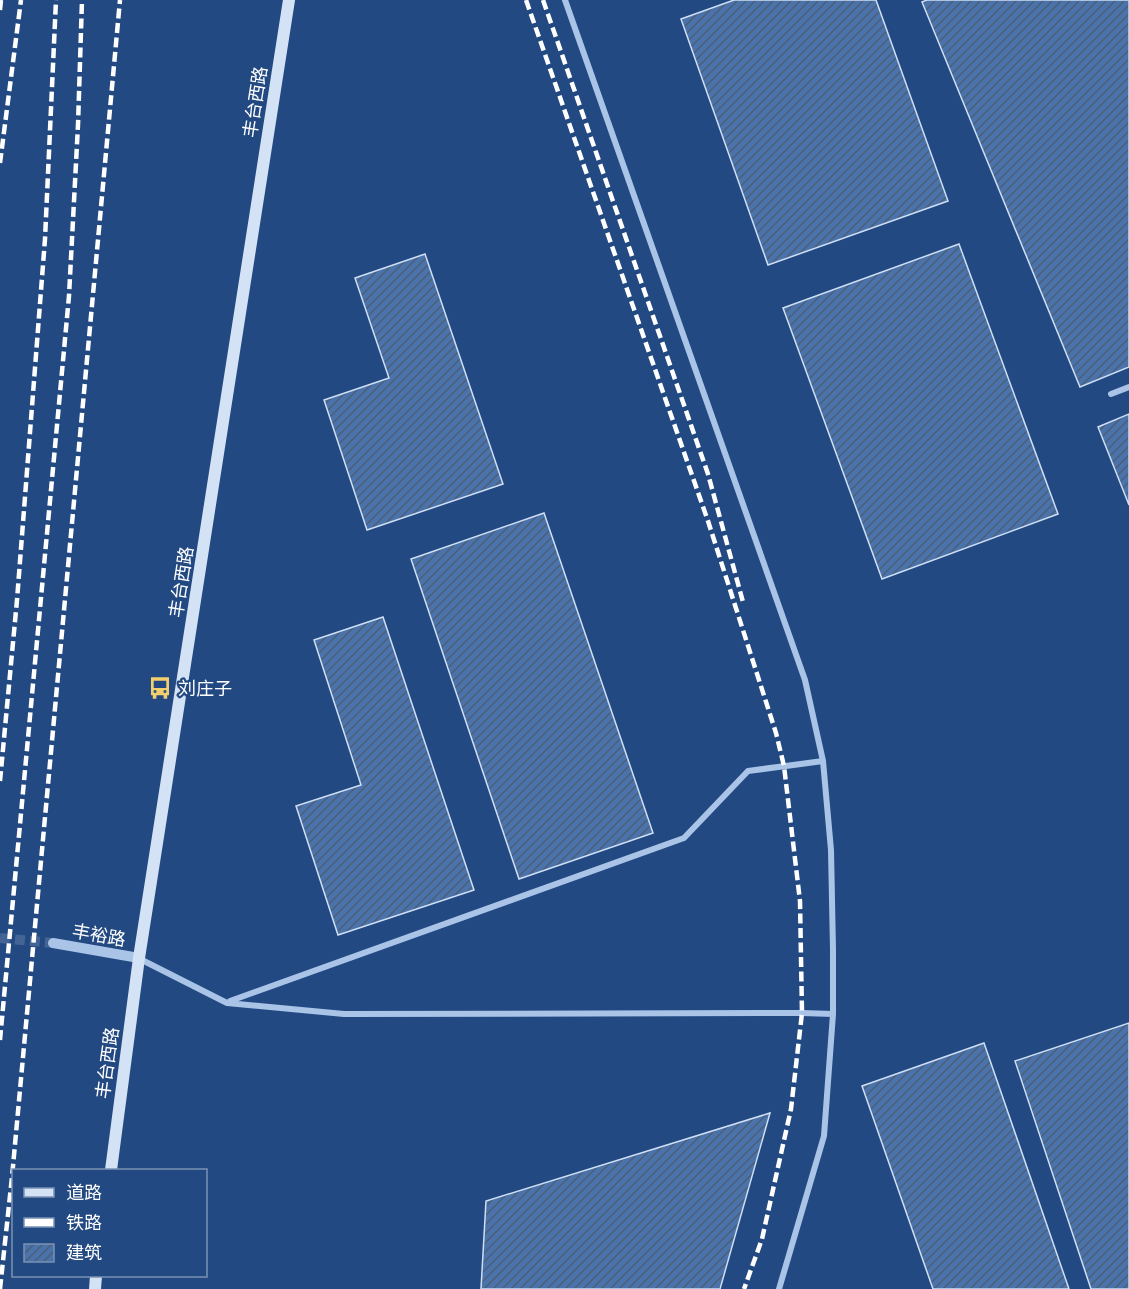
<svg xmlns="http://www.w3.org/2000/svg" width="1129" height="1289" viewBox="0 0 1129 1289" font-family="'Asap Condensed','Noto Sans SC',sans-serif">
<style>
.building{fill:url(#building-hatch);stroke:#cedff6;stroke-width:1.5}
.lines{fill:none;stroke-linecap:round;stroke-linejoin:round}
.tertiary-tunnel{stroke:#446495;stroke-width:10;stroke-dasharray:10 5;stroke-linecap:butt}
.minor{stroke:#aac4e8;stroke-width:6}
.tertiary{stroke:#aac4e8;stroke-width:10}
.secondary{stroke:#d4e2f6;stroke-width:12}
.rail{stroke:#fff;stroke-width:4.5;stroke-dasharray:10 4.5;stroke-linecap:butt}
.labels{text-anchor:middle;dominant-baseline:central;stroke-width:4.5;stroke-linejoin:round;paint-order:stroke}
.street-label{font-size:18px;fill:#fff;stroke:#234982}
.poi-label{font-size:18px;fill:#fff;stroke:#234982;text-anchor:start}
</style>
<defs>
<pattern id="building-hatch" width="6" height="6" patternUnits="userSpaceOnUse" patternTransform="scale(1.5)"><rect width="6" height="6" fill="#4b73ab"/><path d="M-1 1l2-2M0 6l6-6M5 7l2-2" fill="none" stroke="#4c5e77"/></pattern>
</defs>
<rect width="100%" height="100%" fill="#234982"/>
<!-- building -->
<path class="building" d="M734,0H876L948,201L768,265L681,19Z
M927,0H1129V367L1080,387L922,2Z
M959,244L1058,514L882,579L783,308Z
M425,254L503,484L367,530L324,400L389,378L355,278Z
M1129,414V505L1098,427Z
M544,513L653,833L519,879L411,559Z
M383,617L474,890L338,935L296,806L361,785L314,640Z
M1129,1023V1289H1091L1015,1061Z
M984,1043L1069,1289H933L862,1086Z
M770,1113L720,1289H481L486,1201Z"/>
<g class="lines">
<!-- tertiary-tunnel -->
<path class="tertiary-tunnel" d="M0,938L53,943"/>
<!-- minor -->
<path class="minor" d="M565,0L805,680L823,761L831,850L833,950V1014L824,1136L779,1289
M1111,394L1129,387
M140,959L227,1003L344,1014L802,1013L833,1014
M230,1001L684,838L748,771L823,761"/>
<!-- tertiary -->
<path class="tertiary" d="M53,943L139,958"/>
<!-- secondary -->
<path class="secondary" d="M111,1170L139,958L289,0
M95,1289L96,1276"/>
<!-- rail -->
<path class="rail" d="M526,0L708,521L776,733L784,766L800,901L802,1013L791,1109L762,1239L744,1289
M543,0L708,474L743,602
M0,10L1,0
M0,163L21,0
M0,781L17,600L45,239L56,0
M0,1040L69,296L78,125L82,0
M0,1289L12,1177L120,0"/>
</g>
<!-- icons -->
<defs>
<g id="bus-bare" transform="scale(1.8)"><path d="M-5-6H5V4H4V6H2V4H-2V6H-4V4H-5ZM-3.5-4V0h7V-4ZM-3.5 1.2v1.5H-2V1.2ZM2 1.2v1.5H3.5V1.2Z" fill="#f3d06d" stroke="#234982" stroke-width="2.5" paint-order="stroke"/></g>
</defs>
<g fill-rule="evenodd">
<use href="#bus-bare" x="160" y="688"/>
</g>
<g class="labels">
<!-- street labels -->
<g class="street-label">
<text transform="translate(255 102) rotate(-81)">丰台西路</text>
<text transform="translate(181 582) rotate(-81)">丰台西路</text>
<text transform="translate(99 935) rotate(10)">丰裕路</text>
<text transform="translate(107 1063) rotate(-82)">丰台西路</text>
</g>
<!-- poi labels -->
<g class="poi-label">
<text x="178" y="688">刘庄子</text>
</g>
</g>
<!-- legend -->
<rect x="12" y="1169" width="195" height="108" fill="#234982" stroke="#7b92b4" stroke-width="1.5"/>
<rect x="24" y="1188" width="30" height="9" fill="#d4e2f6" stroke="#7b92b4" stroke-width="1.5"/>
<text x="66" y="1199" font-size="18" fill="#ffffff">道路</text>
<rect x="24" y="1218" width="30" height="9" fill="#ffffff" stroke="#7b92b4" stroke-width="1.5"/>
<text x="66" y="1229" font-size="18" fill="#ffffff">铁路</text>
<rect x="24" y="1244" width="30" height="18" fill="url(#building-hatch)" stroke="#7b92b4" stroke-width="1.5"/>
<text x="66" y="1259" font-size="18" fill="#ffffff">建筑</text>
</svg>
